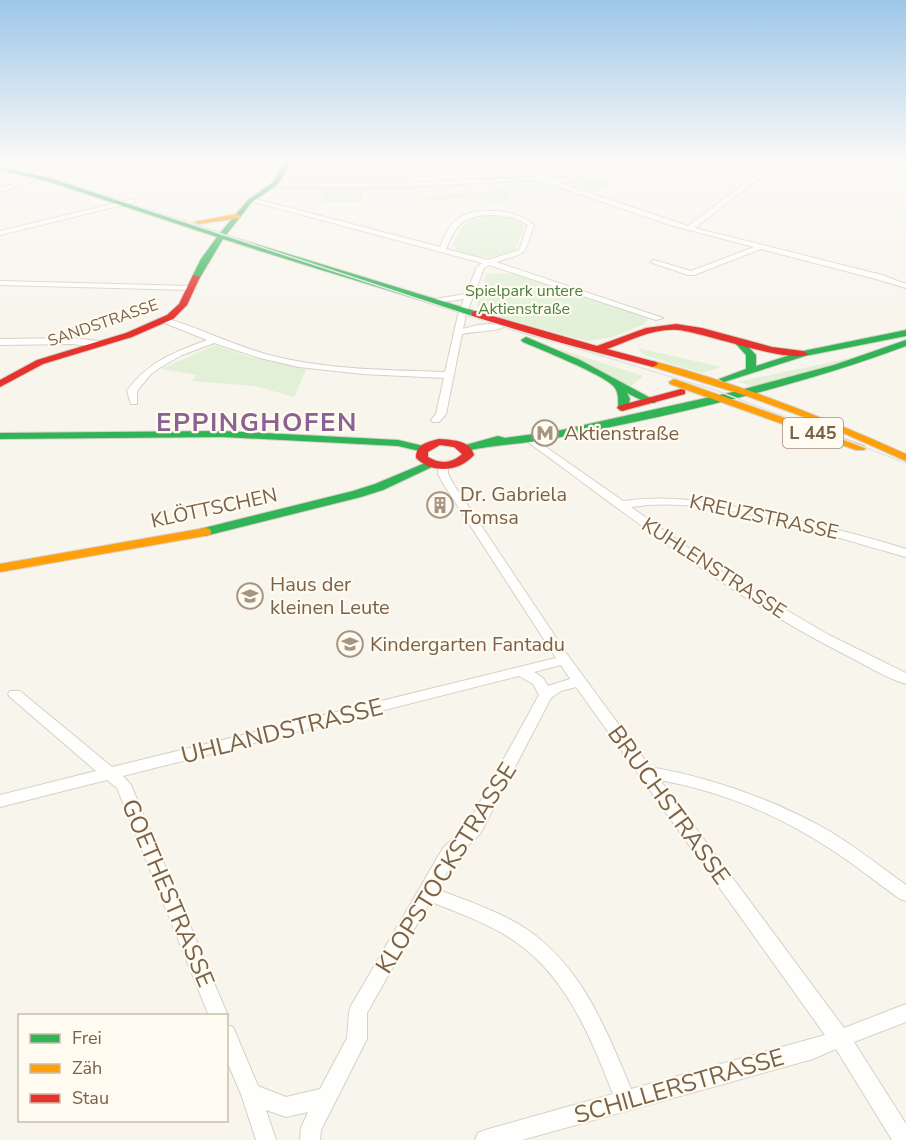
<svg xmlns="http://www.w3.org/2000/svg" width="906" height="1140" viewBox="0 0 906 1140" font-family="'Nunito Sans',sans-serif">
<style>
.green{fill:#e2f0d7}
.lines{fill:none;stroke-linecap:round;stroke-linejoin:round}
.street-casing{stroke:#d6d1c8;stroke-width:2}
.fast-casing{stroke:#d6d1c8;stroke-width:2}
.slow-casing{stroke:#d6d1c8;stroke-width:2}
.jam-casing{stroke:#d6d1c8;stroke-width:2}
.street{fill:#fefefc;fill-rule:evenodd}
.fast{fill:#30b455;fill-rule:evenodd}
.slow{fill:#ff9f0a;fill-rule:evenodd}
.jam{fill:#e5322d;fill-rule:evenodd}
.tram{stroke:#e6e3e5;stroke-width:1.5}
.rail{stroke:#e6e3e5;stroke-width:2;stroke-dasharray:4.5 3;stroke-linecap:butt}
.labels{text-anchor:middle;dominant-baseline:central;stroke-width:4.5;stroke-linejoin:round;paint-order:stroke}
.far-park-label{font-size:16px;fill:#4c8042;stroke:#fffbf0}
.far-street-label{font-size:16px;fill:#7a624a;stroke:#fffbf0}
.shield{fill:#fffbf0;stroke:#a2907c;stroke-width:1.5}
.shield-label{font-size:18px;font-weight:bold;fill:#7a624a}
.poi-label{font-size:20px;fill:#7a624a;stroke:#fffbf0;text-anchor:start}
.street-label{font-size:20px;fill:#7a624a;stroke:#fffbf0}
.near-street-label{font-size:24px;fill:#7a624a;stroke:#fffbf0}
.district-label{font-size:26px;font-weight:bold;letter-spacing:1.5px;fill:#8c6295;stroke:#fffbf0}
</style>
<rect width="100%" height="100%" fill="#f8f5ed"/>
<!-- green -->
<path class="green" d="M583,177L615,182L596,193L566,183Z
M542,183L568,192L513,190L507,203L453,198L451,200H423L421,196L505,190L508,184Z
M324,189H363L361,202H320Z
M489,216L516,219L525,226L515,251C497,259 473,260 456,250L453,244C464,222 465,219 489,216Z
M493,273L518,274L646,315L648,320L644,324L613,337L587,341L483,313L477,305L486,275Z
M214,345L250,357L307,368L294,397L255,386L191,381L197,375L162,369Z
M556,348L643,376L631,386Z
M637,348L722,367L701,373L644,355Z
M874,353L804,376L759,388L737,382Z"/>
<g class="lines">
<!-- street casing -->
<g class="street-casing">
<path id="street" d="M494,163H503L552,180L574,176L598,163H605L578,178L559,183L688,226L771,163H778L695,228L882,275L906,284V288L876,279L761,249L694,275H688L650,262L654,260L691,271L754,247L670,225L539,180L405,187H275L272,185L275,183H405L533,177Z
M48,173L53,174L0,192V188Z
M252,198L440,247C444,238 449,225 457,219C475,205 519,210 534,225C523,258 528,252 496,262L663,318L656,320L489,265L484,268L466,315L463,329C475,325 494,321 504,327C495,332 475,331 462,334L446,414L439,422H433L431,420L436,414L444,378L363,374L299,367L260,358L214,343L182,355L161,367L151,374L137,391V404H131L127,391C147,362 175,352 207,340L162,322L161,320L165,318C203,329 238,348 277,357C332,370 389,370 445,372L458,315L464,299L435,303L431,301L435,299L466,294L477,267L482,263L250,201ZM495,215L515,218L528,225L519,250L488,260L446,249C458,221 464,215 495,215Z
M133,199L135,200V202L0,235V231Z
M0,281L192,286L196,288L192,290L0,285Z
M72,338L98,341L102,344L98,347L72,344L0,345V339Z
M533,438L623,501C678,493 729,505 782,517C824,526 865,536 906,549V557C823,535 717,494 631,507L728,576L829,635L906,673V684C883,677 861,662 840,652C728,595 630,516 529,443V439Z
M443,463L448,466V474L454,485L569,657L650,767C713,778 775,800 831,832C857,848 881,867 906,885V901L900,899C876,882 854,864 829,848C779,815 720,791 660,780L844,1028L906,1004V1022L854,1042L906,1124V1140H892L836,1049L813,1059L522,1140H475L478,1133L485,1130L613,1094C590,1036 566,974 510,938C486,922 457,913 430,901L367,1013V1039L321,1130L320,1140H300L301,1128L308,1112L286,1117L266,1110L276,1140H256L241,1094L226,1059V1025L233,1027L258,1086L286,1097L320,1089L347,1038L349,1012L351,1006L443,848L468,824L539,695L533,684L519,676L123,776L131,785L228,1016L226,1021V1016H209L117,788L107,780L0,807V795L96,771L10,697L8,694L10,691H20L112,767L556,658L444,485L438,474V466ZM561,665L570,679L548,686L543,678L534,672ZM576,687L825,1035L631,1089C606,1029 582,966 525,928C498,911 467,901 437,889L455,858L480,834L551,698L561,691Z"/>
</g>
<!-- fast casing -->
<g class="fast-casing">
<path id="fast" d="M285,163H291L277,185L252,202L226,235L478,312V316H472C389,290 306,266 223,239L199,279H193L192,277L201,259L217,237L47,181L0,170V166L51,178L220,233L248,200L272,183Z
M906,330V336L805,356L724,382L719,379L746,369V355L735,343L737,341H743L756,355V366L803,351Z
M526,337L580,360L656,401L655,403H647L627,393L630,399L628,408L623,411L619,410C617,403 620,396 615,388C608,376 539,349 523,342L521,340Z
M906,340V346C793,388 674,415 556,438C526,444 496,444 466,451L460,448L462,446L498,436L505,438L557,431L733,392L834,365Z
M223,431L398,440L428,447L430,449L424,452L398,446L223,437L0,439V433Z
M430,461L436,464L434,466L383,490L361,497L205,536L199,532L200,529L353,491L375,484Z"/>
</g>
<!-- slow casing -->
<g class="slow-casing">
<path id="slow" d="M237,214L241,216L240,218L198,224L194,222Z
M653,361C740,384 824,417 906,454V461L823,424L744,395L650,366L648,364Z
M674,379L864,446L866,448L864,450H856L670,384L669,382Z
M205,528L210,529L211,532L210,535L0,572V564Z"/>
</g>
<!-- jam casing -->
<g class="jam-casing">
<path id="jam" d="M193,275L200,277L187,305L173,319L132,337L43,364L0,387V380L37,360L126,333L167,315L179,304Z
M475,311L597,346L646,328L676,324L702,328L772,347L803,351L808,354C793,365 702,332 678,330C653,328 630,341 607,349L656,362L658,364L653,367L531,335L472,316V312Z
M681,389L685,390V394L622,411L617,408L618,406Z
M439,439C452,440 470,440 474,455C459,472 432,474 416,458C416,444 427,442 439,439ZM440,445L454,447L462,454C451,464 440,464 428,457V452Z"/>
</g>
<!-- street -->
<use href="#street" class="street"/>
<!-- fast -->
<use href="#fast" class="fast"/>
<!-- slow -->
<use href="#slow" class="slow"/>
<!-- jam -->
<use href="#jam" class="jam"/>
<!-- tram -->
<path class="tram" d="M0,166L52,178L479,319L715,390L906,463"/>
<!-- rail -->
<path class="rail" d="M0,172L23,163"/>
</g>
<!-- sky -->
<linearGradient id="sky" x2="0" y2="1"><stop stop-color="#9dc7e9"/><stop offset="0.5" stop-color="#fcfaf7"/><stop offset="1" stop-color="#fcfaf7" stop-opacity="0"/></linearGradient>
<rect width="906" height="323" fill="url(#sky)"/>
<!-- icons -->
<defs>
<g id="metro-ring" transform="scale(1.35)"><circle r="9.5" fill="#fffbf0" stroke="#a69583" stroke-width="1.5"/><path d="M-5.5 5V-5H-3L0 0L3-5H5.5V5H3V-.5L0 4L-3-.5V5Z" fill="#a69583"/></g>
<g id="building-ring" transform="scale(1.35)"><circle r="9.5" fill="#fffbf0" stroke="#a69583" stroke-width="1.5"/><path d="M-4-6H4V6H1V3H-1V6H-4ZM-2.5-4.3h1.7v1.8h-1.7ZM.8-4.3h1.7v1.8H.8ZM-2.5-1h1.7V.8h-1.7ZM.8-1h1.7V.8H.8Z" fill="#a69583"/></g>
<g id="school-ring" transform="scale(1.35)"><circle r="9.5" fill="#fffbf0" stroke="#a69583" stroke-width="1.5"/><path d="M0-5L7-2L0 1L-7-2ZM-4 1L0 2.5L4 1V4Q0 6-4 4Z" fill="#a69583"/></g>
</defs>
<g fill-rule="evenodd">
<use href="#metro-ring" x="545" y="433"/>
<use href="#building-ring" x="440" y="505"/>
<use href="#school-ring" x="250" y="596"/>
<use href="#school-ring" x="350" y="644"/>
</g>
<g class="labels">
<!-- far-park labels -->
<g class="far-park-label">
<text x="524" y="291">Spielpark untere<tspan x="524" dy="18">Aktienstraße</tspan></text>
</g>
<!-- far-street labels -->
<g class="far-street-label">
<text transform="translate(103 323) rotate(-19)">SANDSTRASSE</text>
</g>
<!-- shield labels -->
<rect class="shield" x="783" y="418" width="60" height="30" rx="4.5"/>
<g class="shield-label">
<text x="813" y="433">L 445</text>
</g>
<!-- poi labels -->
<g class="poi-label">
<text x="564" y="433">Aktienstraße</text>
<text x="460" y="494">Dr. Gabriela<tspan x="460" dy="23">Tomsa</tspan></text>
<text x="270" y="584">Haus der<tspan x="270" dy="23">kleinen Leute</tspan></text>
<text x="370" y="644">Kindergarten Fantadu</text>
</g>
<!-- street labels -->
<g class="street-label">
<text transform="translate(214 508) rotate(-12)">KLÖTTSCHEN</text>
<text transform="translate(764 517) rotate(12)">KREUZSTRASSE</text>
<text transform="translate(714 568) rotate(33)">KUHLENSTRASSE</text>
</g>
<!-- near-street labels -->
<g class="near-street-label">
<text transform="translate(282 731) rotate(-14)">UHLANDSTRASSE</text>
<text transform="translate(669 805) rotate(54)">BRUCHSTRASSE</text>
<text transform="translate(446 868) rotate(-58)">KLOPSTOCKSTRASSE</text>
<text transform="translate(168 893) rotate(67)">GOETHESTRASSE</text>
<text transform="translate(679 1086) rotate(-16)">SCHILLERSTRASSE</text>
</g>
<!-- district labels -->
<g class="district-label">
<text x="257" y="422">EPPINGHOFEN</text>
</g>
</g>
<!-- legend -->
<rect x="18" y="1014" width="210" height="108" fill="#fffbf0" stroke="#cabeae" stroke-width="1.5"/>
<rect x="30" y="1034" width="30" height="9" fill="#30b455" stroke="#cabeae" stroke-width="1.5"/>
<text x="72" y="1044" font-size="18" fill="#7a624a">Frei</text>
<rect x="30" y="1064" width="30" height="9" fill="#ff9f0a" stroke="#cabeae" stroke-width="1.5"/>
<text x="72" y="1074" font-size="18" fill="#7a624a">Zäh</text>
<rect x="30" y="1094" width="30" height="9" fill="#e5322d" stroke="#cabeae" stroke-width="1.5"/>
<text x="72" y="1104" font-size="18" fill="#7a624a">Stau</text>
</svg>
